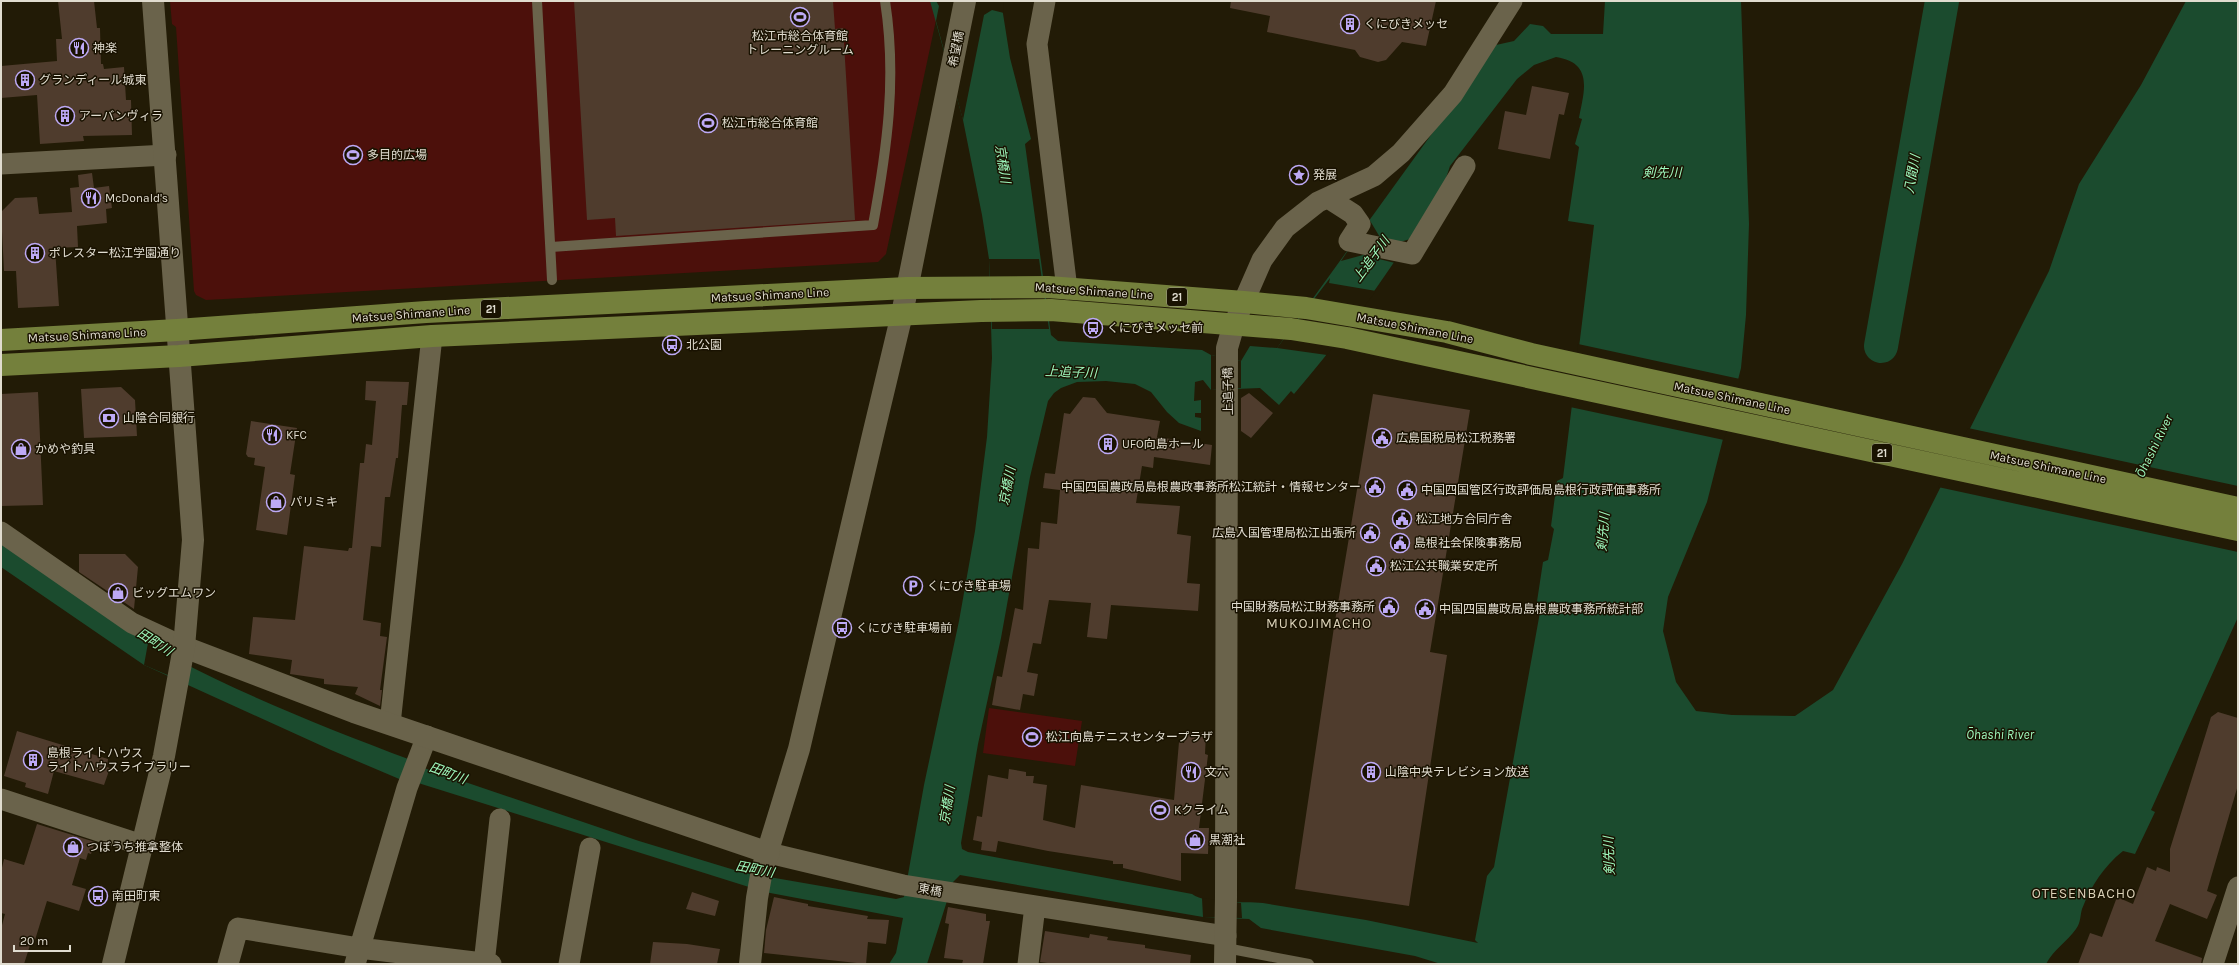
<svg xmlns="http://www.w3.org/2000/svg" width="2239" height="965" viewBox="0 0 2239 965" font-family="Karla,'Noto Sans JP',sans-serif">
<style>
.green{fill:#4c100b}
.water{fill:#1b4b2e;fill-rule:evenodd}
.pier{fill:#221b06}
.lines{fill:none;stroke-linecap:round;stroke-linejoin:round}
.river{stroke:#1b4b2e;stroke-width:34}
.building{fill:#4f3c2d}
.service{stroke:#6a634b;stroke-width:10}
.minor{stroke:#6a634b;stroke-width:21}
.tertiary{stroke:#6a634b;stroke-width:22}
.secondary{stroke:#6a634b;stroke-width:22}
.primary{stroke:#74803c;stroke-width:22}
.labels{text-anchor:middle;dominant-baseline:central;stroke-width:3;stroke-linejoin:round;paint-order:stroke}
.shield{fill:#191201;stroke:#a49f91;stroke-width:1}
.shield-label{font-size:11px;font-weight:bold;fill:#e0dccf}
.poi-label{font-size:12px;fill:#e0dccf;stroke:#191201;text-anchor:start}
.street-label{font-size:12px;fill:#e0dccf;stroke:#191201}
.water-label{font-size:13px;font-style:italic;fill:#9ffabe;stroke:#191201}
.quarter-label{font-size:14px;letter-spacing:1px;fill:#d9d0b6;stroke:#191201}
</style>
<rect width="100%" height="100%" fill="#221b06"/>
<!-- green -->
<path class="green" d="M170,1H936L939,6L886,254L878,262L206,300L196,295L194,291L176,27L172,24Z
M989,708L1082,721L1075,766L983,753Z"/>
<!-- water -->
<path class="water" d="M930,1H1001L1010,58L1031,139L1025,144L1051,335L1058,341L1202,350L1211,355L1241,361L1250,346L1277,348L1496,45L1514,41L1530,24L1543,26L1551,34H1603L1605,1H1741L1749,224L1746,315L1741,368L1707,502L1668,597L1663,631L1676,682L1696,711L1732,715L1795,716L1833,690L1902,564L2049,271L2079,184L2141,85L2186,1H2238V617L2151,810L2155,812L2135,854L2123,851C2104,866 2091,886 2082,909C2080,916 2081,922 2076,929C2067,942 2054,949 2046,964H1441L1415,956L1261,928L1249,919L1203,917L960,875L953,882L927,964H889L896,953L903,918L765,892L415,782L404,781L331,750L144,665L1,567V541C58,580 113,625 174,658C250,698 331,730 411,760L421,767L639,841L741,872L896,899L904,897L924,785L959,621L975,531L987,437L992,358L989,259L982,215L963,120ZM1556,57C1594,63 1584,91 1579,118L1582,119L1575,144L1579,147L1568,221L1594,225L1563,478L1557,481L1551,526L1554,529L1548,560L1543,562L1536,608L1540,612L1494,867L1487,876L1475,940L1478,943L1366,920L1263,903C1244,901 1208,905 1192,894L968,852L962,849L961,843L978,744L1001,638L1030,477L1048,401L1054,393L1061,388L1077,382L1106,381L1135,384L1151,392L1167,412L1179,423L1201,431V418L1195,417V413H1201V400L1194,401L1195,382L1203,380L1211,390L1260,388L1279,405L1291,391L1294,394C1351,328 1399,258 1444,184L1450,166L1517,79L1534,65Z"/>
<!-- pier -->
<path class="pier" d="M936,1H1003L1004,13L992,10L984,15L963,120L936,21L939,6Z
M1369,219L1381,239L1397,243L1410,239L1395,263L1363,255L1341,261Z
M989,259H1039L1049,329H992Z
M1330,278L1329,283L1376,291L1327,355L1277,348Z
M1578,344L1740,379L1724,440L1570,407Z
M1211,355L1241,361V388L1211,390Z
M1968,428L2238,486V552L1938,487Z
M148,643L174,658L170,676L144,665Z
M1202,898L1241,903L1242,918L1203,917Z"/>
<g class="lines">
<!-- river -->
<path class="river" d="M1881,346L1942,1"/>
</g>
<!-- building -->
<path class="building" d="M58,1H94L97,28H100L101,64H103L104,69L124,67L126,100H131L132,135L83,136L84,141L40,144L37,95L1,98V66L57,61L56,39H62Z
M574,1H833L835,29L843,28L855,220L616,236L615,218L587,220Z
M1231,1H1436L1426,46L1402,42L1386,60L1378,62L1360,57L1355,50L1267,32L1270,16L1230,8Z
M1532,86L1569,93L1564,115L1559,114L1550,159L1498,149L1505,111L1526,115Z
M92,173L94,188L109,186L112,208L106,209L107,223L77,226L78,247L55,248L59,306L18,308L16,271H4L1,212L15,198L37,197L39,214L72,212L70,188L79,187L78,175Z
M366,381L409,382L407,405H402L398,458H396L390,497H385L381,547L371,546L363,620L381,623L380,636L387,637L380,690H382L380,706L355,694L358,687L324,684V679L290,674L292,660L249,654L253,617L295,620L304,546L348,551L349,548H352L360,463H364L366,444L372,445L376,401L365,400Z
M121,387L135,400L137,436L84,438L81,389Z
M38,392L43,505L1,506V394Z
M1249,393L1273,413L1251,438L1241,431V398Z
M1373,394L1470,410L1430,652L1447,655L1409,906L1295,889L1334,627Z
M1083,397L1095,398L1107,413L1160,421L1157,437L1212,445L1210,465L1154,457L1153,468L1142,466L1136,503L1180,506L1177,534L1191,536L1187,583L1200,584L1198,611L1111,605L1107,639L1087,637L1091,603L1049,600L1041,644L1033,643L1027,672L1038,674L1034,696L1023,694L1020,710L992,705L997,676L1002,677L1015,608L1023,610L1028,548L1039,549L1041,522L1057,524L1060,490L1043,488L1045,473L1055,474L1064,413L1070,414Z
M251,421L297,428L290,474L295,475L287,535L256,530L265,467L254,465L255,458L248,457L246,454Z
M79,554H125L138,567L134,609L79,572Z
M2218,712L2238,718V785L2207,891L2217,895L2207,919L2170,904L2155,941L2202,958L2201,964H2078L2090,933L2102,937L2117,897L2133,904L2147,867L2156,871L2157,867L2170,872V849L2211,717Z
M17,731L108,759L107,767L110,768L104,785L54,771L48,794L25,787L26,783L4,776Z
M1186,731L1206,733L1205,754L1208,755L1199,828H1209L1208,854L1181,853V881L1123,868V864H1113V861L1048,851L998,841L996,852L981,850L982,842L973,840L977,816L982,817L988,775L1008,779L1009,769L1026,772V776H1034L1033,783L1047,785L1043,820L1075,828L1081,785L1174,800L1179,742L1184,743Z
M37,824L95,842L91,854L88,853L86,860L80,858L72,885L86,889L79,911L47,901L35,940L32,939L24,964H1V929L5,914L1,913V872L4,859L24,865Z
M692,892L719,901L715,916L686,909Z
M774,897L808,904V906L868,916L867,919L889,920L886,944L868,942L866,964L764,953L766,930Z
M948,907L986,914V921H990L983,964H962L963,960L944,958L949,924L945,923Z
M1045,931L1089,938L1090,934L1108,937L1107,940L1145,945V948L1191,955L1190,964H1055L1040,962Z
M653,942L687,944L720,949L717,964H650Z"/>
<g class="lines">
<!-- service -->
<path class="service" d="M537,1L552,280
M551,247L873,225C887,149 897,78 885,1
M1226,948L1309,964"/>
<!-- minor -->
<path class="minor" d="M1045,1L1037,44L1067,289
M1,164L166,155
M1328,198L1353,214L1360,224L1349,241L1412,254L1465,166
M1234,324L1262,260L1285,228L1318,202L1374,176L1401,153L1453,94L1512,1
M1,532L132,623L184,647
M390,724L432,336
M1,799L142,845
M769,853L903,885L1226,936
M228,964L238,928L359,948L491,964
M355,964L407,788L427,736
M484,964L500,819
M569,964L590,848
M1028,964L1035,906
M2213,964L2238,887"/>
<!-- tertiary -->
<path class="tertiary" d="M184,647L354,712L769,853
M750,964L757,898L762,870L799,749L873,435L902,314L965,1
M1225,964L1226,897L1227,348L1234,324"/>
<!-- secondary -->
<path class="secondary" d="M113,964L164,756L184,647L193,540L153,1"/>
<!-- primary -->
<path class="primary" d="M1,340L177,330L426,312L907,288L1048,287L1244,302L1306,308L1447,332L1531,354L2238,508
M1,365L179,356L432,336L981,311L1051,310L1291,329L1347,338L2238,530"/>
</g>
<!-- icons -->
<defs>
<g id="stadium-ring" transform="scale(1)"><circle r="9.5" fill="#191201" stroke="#bda9f5" stroke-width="1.5"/><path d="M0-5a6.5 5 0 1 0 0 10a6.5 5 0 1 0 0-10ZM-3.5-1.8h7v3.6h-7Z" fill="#bda9f5"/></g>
<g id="building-ring" transform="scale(1)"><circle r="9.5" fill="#191201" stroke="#bda9f5" stroke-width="1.5"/><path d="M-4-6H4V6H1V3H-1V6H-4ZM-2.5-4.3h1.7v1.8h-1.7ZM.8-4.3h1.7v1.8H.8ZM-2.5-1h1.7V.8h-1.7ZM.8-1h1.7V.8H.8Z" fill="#bda9f5"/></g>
<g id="restaurant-ring" transform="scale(1)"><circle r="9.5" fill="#191201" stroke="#bda9f5" stroke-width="1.5"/><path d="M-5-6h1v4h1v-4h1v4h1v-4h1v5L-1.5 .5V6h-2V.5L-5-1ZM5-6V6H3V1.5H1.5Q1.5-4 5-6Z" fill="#bda9f5"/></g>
<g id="sight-ring" transform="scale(1)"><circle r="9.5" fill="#191201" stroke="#bda9f5" stroke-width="1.5"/><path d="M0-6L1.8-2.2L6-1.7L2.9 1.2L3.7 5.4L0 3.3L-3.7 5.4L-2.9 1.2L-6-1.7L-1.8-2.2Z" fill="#bda9f5"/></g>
<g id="bus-ring" transform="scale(1)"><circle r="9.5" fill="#191201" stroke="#bda9f5" stroke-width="1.5"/><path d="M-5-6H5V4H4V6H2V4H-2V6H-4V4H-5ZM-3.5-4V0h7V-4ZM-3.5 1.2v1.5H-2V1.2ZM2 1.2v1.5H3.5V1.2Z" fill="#bda9f5"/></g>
<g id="bank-ring" transform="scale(1)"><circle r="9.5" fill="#191201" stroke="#bda9f5" stroke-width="1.5"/><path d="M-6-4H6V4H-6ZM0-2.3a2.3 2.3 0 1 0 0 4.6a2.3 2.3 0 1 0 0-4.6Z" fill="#bda9f5"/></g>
<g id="civic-ring" transform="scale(1)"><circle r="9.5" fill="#191201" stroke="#bda9f5" stroke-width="1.5"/><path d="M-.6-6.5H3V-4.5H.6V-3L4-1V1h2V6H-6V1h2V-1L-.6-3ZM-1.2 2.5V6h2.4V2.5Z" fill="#bda9f5"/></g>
<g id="shop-ring" transform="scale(1)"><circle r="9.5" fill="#191201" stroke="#bda9f5" stroke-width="1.5"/><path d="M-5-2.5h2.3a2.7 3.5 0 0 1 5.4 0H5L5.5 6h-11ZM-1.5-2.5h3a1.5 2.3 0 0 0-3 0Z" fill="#bda9f5"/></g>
<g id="parking-ring" transform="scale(1)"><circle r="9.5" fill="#191201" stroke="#bda9f5" stroke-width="1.5"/><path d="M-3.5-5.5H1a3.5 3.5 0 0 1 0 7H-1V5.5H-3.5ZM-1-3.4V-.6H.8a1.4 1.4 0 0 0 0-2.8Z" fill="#bda9f5"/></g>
</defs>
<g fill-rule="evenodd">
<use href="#stadium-ring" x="800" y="17"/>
<use href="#building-ring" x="1350" y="24"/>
<use href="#restaurant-ring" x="79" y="48"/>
<use href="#building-ring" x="25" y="80"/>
<use href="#building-ring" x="65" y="116"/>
<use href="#stadium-ring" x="708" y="123"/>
<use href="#stadium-ring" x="353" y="155"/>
<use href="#sight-ring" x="1299" y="175"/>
<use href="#restaurant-ring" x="91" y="198"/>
<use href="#building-ring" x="35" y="253"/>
<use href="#bus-ring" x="1093" y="328"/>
<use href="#bus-ring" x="672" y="345"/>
<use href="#bank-ring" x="109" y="418"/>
<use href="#restaurant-ring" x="272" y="435"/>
<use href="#civic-ring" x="1382" y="438"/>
<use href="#building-ring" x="1108" y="444"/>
<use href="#shop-ring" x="21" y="449"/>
<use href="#civic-ring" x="1375" y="487"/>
<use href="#civic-ring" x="1407" y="490"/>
<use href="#shop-ring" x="276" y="502"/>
<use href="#civic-ring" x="1402" y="519"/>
<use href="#civic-ring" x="1370" y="533"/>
<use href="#civic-ring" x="1400" y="543"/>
<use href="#civic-ring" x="1376" y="566"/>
<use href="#parking-ring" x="913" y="586"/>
<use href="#shop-ring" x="118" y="593"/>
<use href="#civic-ring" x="1389" y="607"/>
<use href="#civic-ring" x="1425" y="609"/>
<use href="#bus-ring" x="842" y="628"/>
<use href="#stadium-ring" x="1032" y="737"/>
<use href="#building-ring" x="33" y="760"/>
<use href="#restaurant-ring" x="1191" y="772"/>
<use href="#building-ring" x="1371" y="772"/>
<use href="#stadium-ring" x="1160" y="810"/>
<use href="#shop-ring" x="1195" y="840"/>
<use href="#shop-ring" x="73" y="847"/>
<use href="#bus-ring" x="98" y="896"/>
</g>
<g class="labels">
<!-- shield labels -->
<g class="shield">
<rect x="1167" y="288" width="20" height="18" rx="3"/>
<rect x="481" y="300" width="20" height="18" rx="3"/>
<rect x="1872" y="444" width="20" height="18" rx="3"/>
</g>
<g class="shield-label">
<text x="1177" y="297">21</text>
<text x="491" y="309">21</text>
<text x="1882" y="453">21</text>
</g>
<!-- poi labels -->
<g class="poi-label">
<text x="1364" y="24">くにびきメッセ</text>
<text x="800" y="36" text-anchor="middle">松江市総合体育館<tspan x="800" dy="14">トレーニングルーム</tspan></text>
<text x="93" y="48">神楽</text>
<text x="39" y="80">グランディール城東</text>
<text x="79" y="116">アーバンヴィラ</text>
<text x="722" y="123">松江市総合体育館</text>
<text x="367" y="155">多目的広場</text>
<text x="1313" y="175">発展</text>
<text x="105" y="198">McDonald's</text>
<text x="49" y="253">ポレスター松江学園通り</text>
<text x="1107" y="328">くにびきメッセ前</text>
<text x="686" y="345">北公園</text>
<text x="123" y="418">山陰合同銀行</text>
<text x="286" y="435">KFC</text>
<text x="1396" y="438">広島国税局松江税務署</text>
<text x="1122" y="444">UFO向島ホール</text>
<text x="35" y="449">かめや釣具</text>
<text x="1361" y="487" text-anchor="end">中国四国農政局島根農政事務所松江統計・情報センター</text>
<text x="1421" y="490">中国四国管区行政評価局島根行政評価事務所</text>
<text x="290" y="502">パリミキ</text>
<text x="1416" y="519">松江地方合同庁舎</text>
<text x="1356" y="533" text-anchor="end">広島入国管理局松江出張所</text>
<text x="1414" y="543">島根社会保険事務局</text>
<text x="1390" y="566">松江公共職業安定所</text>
<text x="927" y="586">くにびき駐車場</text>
<text x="132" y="593">ビッグエムワン</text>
<text x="1375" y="607" text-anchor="end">中国財務局松江財務事務所</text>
<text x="1439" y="609">中国四国農政局島根農政事務所統計部</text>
<text x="856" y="628">くにびき駐車場前</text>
<text x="1046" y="737">松江向島テニスセンタープラザ</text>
<text x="47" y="753">島根ライトハウス<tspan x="47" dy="14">ライトハウスライブラリー</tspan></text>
<text x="1205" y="772">文六</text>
<text x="1385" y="772">山陰中央テレビション放送</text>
<text x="1174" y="810">Kクライム</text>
<text x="1209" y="840">黒潮社</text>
<text x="87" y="847">つぼうち推拿整体</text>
<text x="112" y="896">南田町東</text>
</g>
<!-- street labels -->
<g class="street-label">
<text transform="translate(956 49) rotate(-79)">希望橋</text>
<text transform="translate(1094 291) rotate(4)">Matsue Shimane Line</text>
<text transform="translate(770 295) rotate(-3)">Matsue Shimane Line</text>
<text transform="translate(411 314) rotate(-4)">Matsue Shimane Line</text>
<text transform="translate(1415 328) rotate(11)">Matsue Shimane Line</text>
<text transform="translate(87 335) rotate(-3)">Matsue Shimane Line</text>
<text transform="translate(1228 391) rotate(-91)">上追子橋</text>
<text transform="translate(1732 398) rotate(12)">Matsue Shimane Line</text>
<text transform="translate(2048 467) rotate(12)">Matsue Shimane Line</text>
<text transform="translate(930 890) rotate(10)">東橋</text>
</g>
<!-- water labels -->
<g class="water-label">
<text transform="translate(1003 164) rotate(81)">京橋川</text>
<text x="1662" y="172">剣先川</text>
<text transform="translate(1912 174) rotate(-80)">八間川</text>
<text transform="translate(1371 259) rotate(-54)">上追子川</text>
<text transform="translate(1071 372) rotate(2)">上追子川</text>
<text transform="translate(2154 446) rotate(-64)">Ōhashi River</text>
<text transform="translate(1007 486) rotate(-79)">京橋川</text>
<text transform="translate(1603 532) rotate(-85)">剣先川</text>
<text transform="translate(155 642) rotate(33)">田町川</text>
<text x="2000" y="734">Ōhashi River</text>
<text transform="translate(448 773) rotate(20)">田町川</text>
<text transform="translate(947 805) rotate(-81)">京橋川</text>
<text transform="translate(1609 856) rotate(-92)">剣先川</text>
<text transform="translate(755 869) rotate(11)">田町川</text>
</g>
<!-- quarter labels -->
<g class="quarter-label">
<text x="1319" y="623">MUKOJIMACHO</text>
<text x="2084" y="893">OTESENBACHO</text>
</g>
</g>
<!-- border -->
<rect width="2239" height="965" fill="none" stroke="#e0dccf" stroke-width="4"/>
<!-- scale -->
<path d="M14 945v6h56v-6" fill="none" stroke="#e0dccf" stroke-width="2"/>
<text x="20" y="945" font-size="12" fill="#e0dccf" stroke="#191201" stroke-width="3" paint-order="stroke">20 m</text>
</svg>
